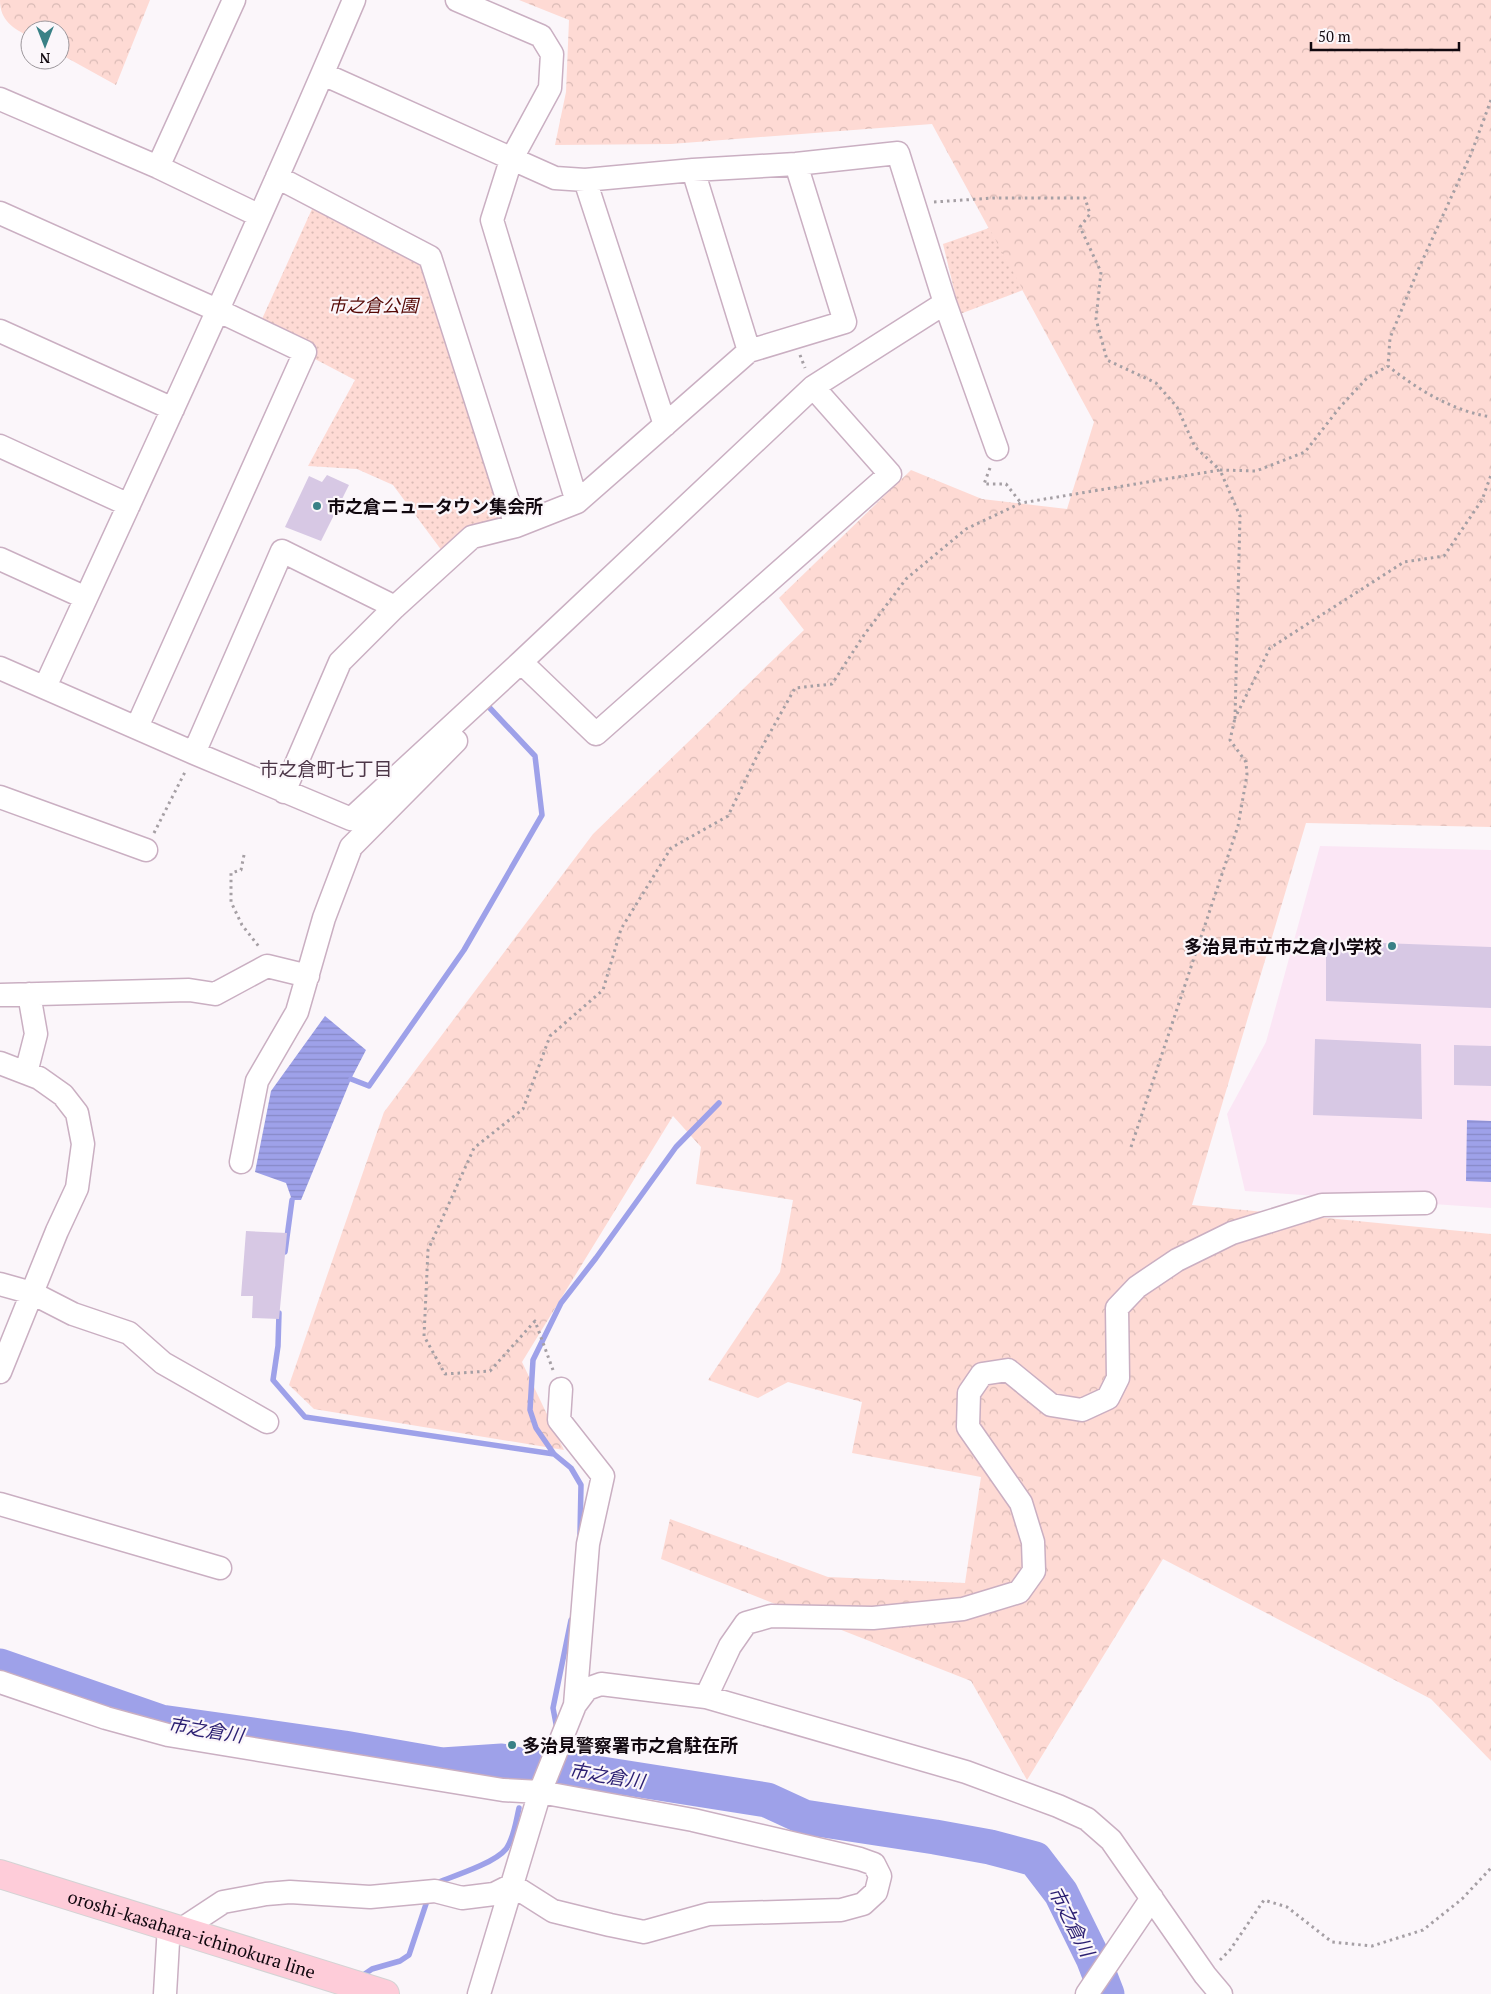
<svg xmlns="http://www.w3.org/2000/svg" width="1491" height="1994" viewBox="0 0 1491 1994" font-family="'PT Serif','Noto Sans JP',serif">
<style>
.built{fill:#fbe6f5}
.forest{fill:url(#forest-crowns)}
.park{fill:url(#park-dots)}
.water{fill:url(#water-rules)}
.lines{fill:none;stroke-linecap:round;stroke-linejoin:round}
.stream{stroke:#9ea1e9;stroke-width:5.5}
.river{stroke:#9ea1e9;stroke-width:35}
.building{fill:#d7c8e4}
.minor-casing{stroke:#caafc2;stroke-width:25}
.major-casing{stroke:#d4d3d4;stroke-width:30}
.path{stroke:#a59fa4;stroke-width:3;stroke-dasharray:2.5 4;stroke-linecap:butt}
.minor{stroke:#fff;stroke-width:22}
.major{stroke:#feccd9;stroke-width:28}
.poi-dot{fill:#398186;stroke:#fbf6fa;stroke-width:2}
.labels{text-anchor:middle;dominant-baseline:central;stroke-width:4.5;stroke-linejoin:round;paint-order:stroke}
.park-label{font-size:18px;font-style:italic;fill:#550905;stroke:#fbf6fa}
.poi-label{font-size:18px;font-weight:bold;fill:#11080f;stroke:#fbf6fa;text-anchor:start}
.street-label{font-size:18px;fill:#11080f;stroke:#fbf6fa}
.neighbourhood-label{font-size:19px;fill:#4d3748;stroke:#fbf6fa}
.water-label{font-size:19px;font-style:italic;fill:#2b1f72;stroke:#fbf6fa}
</style>
<defs>
<pattern id="forest-crowns" width="20" height="18" patternUnits="userSpaceOnUse" patternTransform="scale(1.25)"><rect width="20" height="18" fill="#fedad4"/><path d="M2 6a3 3 0 1 1 6 0M12 15a3 3 0 1 1 6 0" fill="none" stroke="#d9bab5"/></pattern>
<pattern id="park-dots" width="8" height="8" patternUnits="userSpaceOnUse" patternTransform="scale(1.25)"><rect width="8" height="8" fill="#fedad4"/><path d="M2 2h.1M6 6h.1" fill="none" stroke="#d9bab5" stroke-width="1.8" stroke-linecap="round"/></pattern>
<pattern id="water-rules" width="6" height="5" patternUnits="userSpaceOnUse" patternTransform="scale(1.25)"><rect width="6" height="5" fill="#9ea1e9"/><path d="M0 2.5h6" fill="none" stroke="#8789c7"/></pattern>
</defs>
<rect width="100%" height="100%" fill="#fbf6fa"/>
<!-- built -->
<path class="built" d="M1320,846L1491,850V1208L1245,1191L1227,1114L1266,1042Z"/>
<!-- forest -->
<path class="forest" d="M0,0H150L116,85L60,54V30H30V37C13,28 0,21 0,0Z
M519,0H1491V827L1306,823L1192,1205L1491,1234V1761L1431,1699L1163,1559L1027,1780L971,1681L661,1559L670,1519L828,1577L965,1583L981,1477L852,1453L862,1402L788,1382L758,1398L708,1380L780,1272L793,1200L696,1184L701,1147L673,1116L522,1362L564,1450L314,1409L289,1385L384,1112L593,834L804,630L779,598L911,470L982,499L1067,509L1094,422L932,124L671,144L555,145L566,92L569,20Z"/>
<!-- park -->
<path class="park" d="M317,198L430,257L516,526L448,559L393,485L357,469L308,466L355,380L313,358L316,346L262,319Z
M989,228L1023,290L960,314L943,244Z"/>
<!-- water -->
<path class="water" d="M325,1016L366,1050L351,1079L301,1200H292L286,1183L255,1172L271,1091Z
M1467,1120L1491,1121V1182L1466,1181Z"/>
<g class="lines">
<!-- stream -->
<path class="stream" d="M351,1079L369,1086L464,950L542,815L535,756L487,705
M285,1252L292,1200
M279,1313L278,1346L273,1380L305,1417L554,1454
M580,1534L581,1485L571,1468L554,1454L536,1428L530,1410L533,1360L561,1303L596,1258L676,1147L719,1103
M557,1729L553,1708L571,1620
M567,1743L589,1772
M528,1774L529,1767
M436,1883C454,1876 495,1863 506,1849C514,1838 516,1821 519,1808
M359,1978L372,1969L400,1961L409,1955L428,1898"/>
<!-- river -->
<path class="river" d="M0,1666L161,1722L344,1748L442,1765L502,1761L529,1767L589,1772L767,1800L804,1817L935,1837L990,1847L1035,1859L1061,1893L1093,1958L1107,1994"/>
</g>
<!-- building -->
<path class="building" d="M327,475L349,485L321,541L285,527L309,476L322,482Z
M1326,941L1491,947V1008L1326,1001Z
M1315,1039L1421,1044L1422,1119L1313,1115Z
M1454,1045L1491,1046V1086L1454,1085Z
M246,1231L287,1233L279,1319L252,1318L253,1296H241Z"/>
<g class="lines">
<!-- minor casing -->
<g class="minor-casing">
<path id="minor" d="M457,0L541,36L552,54L550,88L511,160L492,220L577,502
M0,99L158,167L260,216
M158,167L234,0
M693,170L749,351
M277,177L430,257L516,526
M585,180L665,425
M0,213L217,310L305,352L137,727
M945,303L997,449
M0,331L173,409
M0,446L129,505
M0,559L86,598
M521,662L596,734L890,474L813,387
M0,668L194,753L351,819L521,662L813,387L945,303L898,153L796,164L693,170L585,180L555,178L323,74
M45,687C150,459 256,231 354,0
M194,753L282,551L395,607
M284,792L340,662L395,607L472,537L516,526L577,502L749,351L845,322L796,164
M0,797L146,850
M0,995L189,990L215,994L267,966L308,976
M0,1063L39,1078L63,1095L77,1113L83,1144L77,1188L57,1231L0,1372
M26,1073L36,1034L29,994
M241,1162L257,1081L297,1012L324,918L351,847L456,741
M0,1284L32,1293L73,1314L129,1333L163,1363L267,1422
M561,1389L559,1420L603,1476L588,1544L575,1705
M0,1504L220,1568
M0,1682L106,1718L168,1735L503,1790L540,1792L693,1820L860,1859L874,1864L880,1876L876,1892L863,1904L841,1910L709,1914L644,1932L610,1925L553,1911L512,1885L494,1894L462,1898L435,1891L370,1897L290,1892L266,1894L223,1902L182,1929
M706,1697L730,1646L746,1623L771,1616L873,1618L963,1609L1019,1592L1034,1571L1033,1542L1021,1503L968,1427L969,1393L982,1374L1008,1370L1051,1405L1082,1410L1108,1398L1118,1378L1117,1308L1137,1287L1177,1260L1232,1233L1322,1205L1425,1203
M165,1994L169,1925
M479,1994L540,1792L575,1705L587,1689L601,1684L706,1697L966,1772L1058,1806L1087,1819L1111,1840L1205,1975L1221,1994
M1087,1994L1152,1898"/>
</g>
<!-- major casing -->
<g class="major-casing">
<g id="major">
<path id="s1" d="M0,1874L385,1994"/>
</g>
</g>
<!-- path -->
<path class="path" d="M1491,100L1471,154L1418,270L1390,338L1388,366C1418,390 1453,411 1491,417
M934,202L993,198H1085L1090,214L1080,227L1101,272L1096,319L1107,360L1156,383L1177,407L1195,447L1220,470L1256,471L1305,452L1340,407L1367,378L1388,366
M800,355L805,368
M990,468L984,484H1006L1021,503
M154,833L185,772
M244,855L241,870L231,873V902L242,925L260,948
M1131,1147L1238,826L1247,775L1246,762L1230,740L1235,718
M553,1370L535,1321L490,1371L445,1374L424,1336L428,1250L474,1148L523,1109L550,1036L603,990L621,929L671,848L728,816L757,756L795,688L832,684L864,635L906,579L966,529L1021,503L1220,470L1240,516L1235,718L1270,648L1404,562L1444,556L1482,500L1491,475
M1220,1960L1230,1950L1264,1900L1287,1907L1332,1942L1372,1946L1423,1930L1462,1899L1491,1868"/>
<!-- minor -->
<use href="#minor" class="minor"/>
<!-- major -->
<use href="#major" class="major"/>
</g>
<!-- markers -->
<g class="poi-dot">
<circle cx="317" cy="506" r="5"/>
<circle cx="1392" cy="946" r="5"/>
<circle cx="512" cy="1745" r="5"/>
</g>
<g class="labels">
<!-- park labels -->
<g class="park-label">
<text x="373" y="305">市之倉公園</text>
</g>
<!-- poi labels -->
<g class="poi-label">
<text x="327" y="506">市之倉ニュータウン集会所</text>
<text x="1382" y="946" text-anchor="end">多治見市立市之倉小学校</text>
<text x="522" y="1745">多治見警察署市之倉駐在所</text>
</g>
<!-- street labels -->
<g class="street-label">
<text stroke="none"><textPath href="#s1" startOffset="201">oroshi-kasahara-ichinokura line</textPath></text>
</g>
<!-- neighbourhood labels -->
<g class="neighbourhood-label">
<text x="326" y="768">市之倉町七丁目</text>
</g>
<!-- water labels -->
<g class="water-label">
<text transform="translate(206 1729) rotate(9)">市之倉川</text>
<text transform="translate(607 1775) rotate(9)">市之倉川</text>
<text transform="translate(1072 1921) rotate(63)">市之倉川</text>
</g>
</g>
<!-- north arrow -->
<g transform="translate(45 45) rotate(180)"><circle r="24" fill="#fbf6fa" stroke="#9d979c"/>
<path d="M0-4L9 19L0 12L-9 19Z" fill="#398186"/>
<text y="-8" font-size="14" font-weight="bold" text-anchor="middle" fill="#11080f">N</text>
</g>
<!-- scale -->
<path d="M1311 42v8h148v-8" fill="none" stroke="#11080f" stroke-width="2.5"/>
<text x="1318" y="42" font-size="15" fill="#11080f" stroke="#fbf6fa" stroke-width="4" paint-order="stroke">50 m</text>
</svg>
